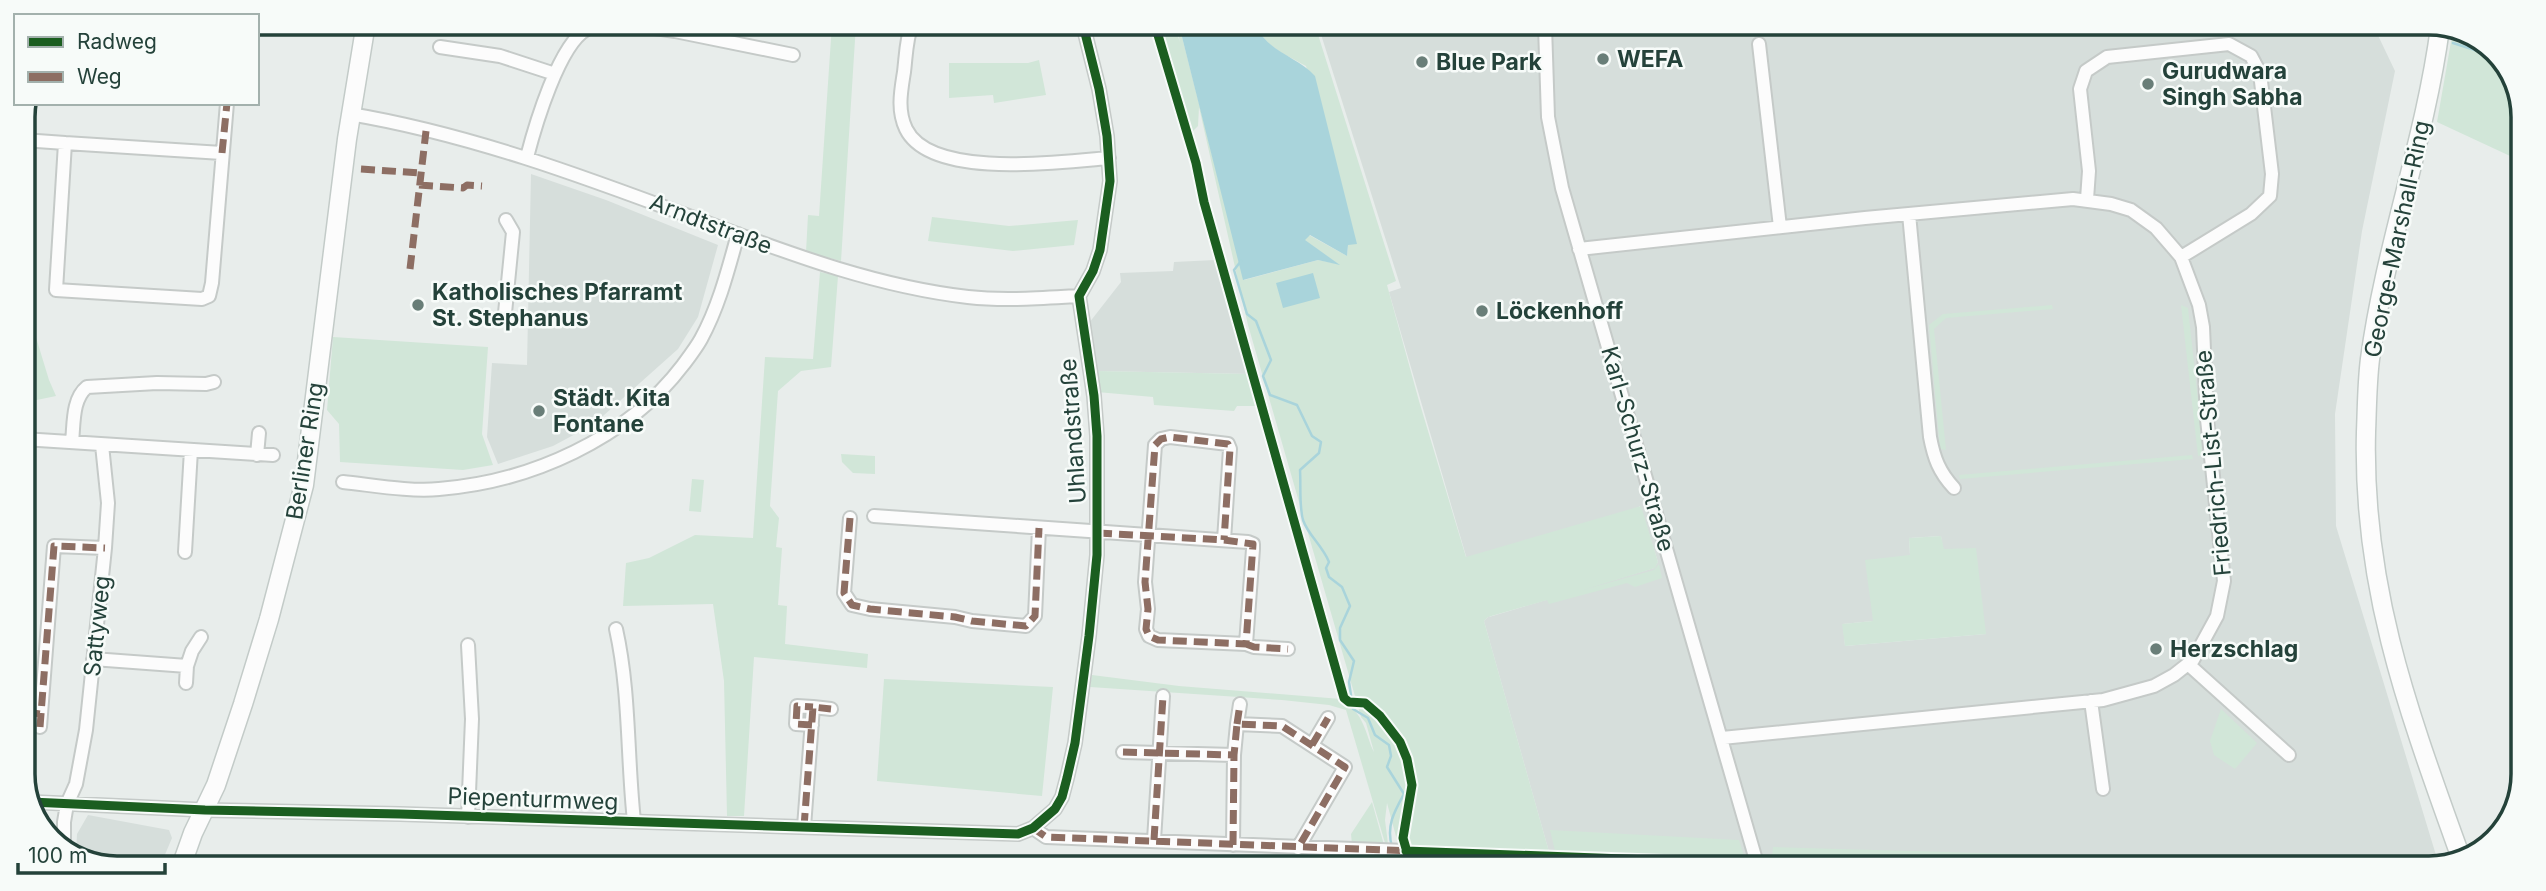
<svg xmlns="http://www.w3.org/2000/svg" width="2546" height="891" viewBox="0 0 2546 891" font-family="Inter,sans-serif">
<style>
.built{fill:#d6dedb;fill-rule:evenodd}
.green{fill:#d1e6d8}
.water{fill:#a9d4db}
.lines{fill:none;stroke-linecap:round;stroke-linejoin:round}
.stream{stroke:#a9d4db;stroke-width:2.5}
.street-casing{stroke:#c5cac8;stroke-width:16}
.secondary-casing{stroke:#c3cbc8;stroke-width:21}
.street{stroke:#fcfcfc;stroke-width:12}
.secondary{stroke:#fcfcfc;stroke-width:18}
.quiet{stroke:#8d6e63;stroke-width:7;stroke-dasharray:14 7;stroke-linecap:butt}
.cycleway-casing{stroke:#f7fbf9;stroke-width:13}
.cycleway{stroke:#1b5e20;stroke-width:9}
.poi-dot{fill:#697e78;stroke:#f7fbf9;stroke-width:2.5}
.labels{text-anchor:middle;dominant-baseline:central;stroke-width:5;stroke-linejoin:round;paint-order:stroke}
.poi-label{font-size:23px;font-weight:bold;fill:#24423a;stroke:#f7fbf9;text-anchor:start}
.street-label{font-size:23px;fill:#24423a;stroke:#f7fbf9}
.rim{fill:none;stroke:#24423a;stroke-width:3.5}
</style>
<rect width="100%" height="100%" fill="#e8edeb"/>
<!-- built -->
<path class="built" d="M1318,25L2374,27L2395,71L2362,231L2335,414L2336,526L2439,865L2429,868L1553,866L1484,621L1488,617L1466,556L1389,292L1401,288ZM1640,506L1658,562L1654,568L1489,617ZM1941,536L1943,549L1986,634L1845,646L1843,624L1873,621L1910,555L1909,538Z
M531,174L606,200L718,245L698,317L678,349L594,424L553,446L498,464L487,437L492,363L527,365Z
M1215,260L1250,374L1097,371L1089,323L1121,282L1120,273L1173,271L1174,262Z
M88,815L169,830L172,838L161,864L87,863L76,855L77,834Z"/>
<!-- green -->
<path class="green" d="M832,24H856L841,261L806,252L808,215L819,216Z
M1160,25H1174L1180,42L1176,25H1179L1244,280L1318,260L1338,264L1304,240L1309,235L1347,256L1348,245L1306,66C1286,55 1265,47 1256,25H1315L1396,281L1387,285L1419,401L1466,557L1641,506L1658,562L1655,568L1583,590L1654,570L1659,564L1662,578L1635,587L1627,583L1549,604L1547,600L1488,617L1484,621L1553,866H1404L1387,803L1385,820L1388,844L1385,843L1346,710L1329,705L1282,700L1090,687L1092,675L1179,686L1341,699L1343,704C1364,710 1366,737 1374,752L1366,723L1361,717L1248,325L1199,107L1198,126L1191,133Z
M2460,28L2504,59L2523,111V162L2437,122L2452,36Z
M1039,60L1046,95L994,103L993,95L949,98V63H1028Z
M932,217L1009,226L1078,220L1074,245L1013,251L928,241Z
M820,272L838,276L831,367L801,371L778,391L770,506L779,518L776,547L782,548L778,605L787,606L785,644L868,654L867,668L754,657L744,816H727L724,681L713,604L623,606L626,563L649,558L695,535L753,538L765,357L813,359Z
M2052,305L2053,309L1946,318L1934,329L1946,450L1940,449L1929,325L1943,314Z
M2181,305L2188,308L2203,446L2201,455L2198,456Z
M35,334L49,380L56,396L32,401Z
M333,337L488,347L482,434L493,465L463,470L340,462L339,424L327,410Z
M1097,371L1250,374L1257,406H1237L1234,411L1154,405L1153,397L1097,392Z
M841,454L875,456V474L853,473L842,462Z
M2192,455L2193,459L1960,479L1959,475Z
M692,479L704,480L701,512L689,511Z
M1941,536L1944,549L1976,548L1986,634L1845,646L1842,624L1873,621L1865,560L1910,555L1909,538Z
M884,679L1053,687L1042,796L877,781Z
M2221,709L2257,743L2235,769L2214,755L2210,741Z
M1372,802L1384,845H1352L1351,834Z
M1550,830L1739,840L1746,862L1556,855Z
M1773,847L2291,862V868H2095L1772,858Z"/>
<!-- water -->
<path class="water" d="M1179,25H1256C1267,52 1297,56 1315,76L1357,244L1348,245L1347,256L1310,235L1305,240L1340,265L1318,260L1243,280Z
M1313,273L1320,298L1283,308L1276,283Z"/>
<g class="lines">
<!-- stream -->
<path class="stream" d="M2453,43L2503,59
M1241,261L1234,270L1247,314L1256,321L1271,360L1263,376L1270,395L1297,405L1312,436L1321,442L1319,453L1300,470C1301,485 1299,506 1303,520C1308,535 1322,545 1329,562L1326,568L1329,577L1342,587L1350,606L1340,628V640L1354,661L1349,682L1353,709L1368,718L1375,735L1389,745L1391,756L1387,767L1404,794C1394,812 1386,826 1392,847
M1395,856L1397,866"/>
<!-- street casing -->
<g class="street-casing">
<path id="street" d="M629,24L675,31L793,55
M912,24C906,39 906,56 904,72C901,91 897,110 906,129C931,180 1063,162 1109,158
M1545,26L1548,117L1562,188L1758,867
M1759,44L1780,227
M440,47L500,56L555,74
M350,114C469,134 582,176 694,218C783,251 872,286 968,297C1005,301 1042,298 1079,296
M23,140L65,143L56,290L202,299L209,296L212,283L227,103
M65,143L222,153
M527,157C535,126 559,44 587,29C593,25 602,25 609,24
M2087,199L2089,171L2080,89L2086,71L2107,57L2229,44L2251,56L2260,73L2272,174L2270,196L2251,214L2181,257
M1909,214L1930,437C1934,458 1939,472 1954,488
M1579,249L1865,218L2073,199L2111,204L2131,210L2156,228L2181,257L2199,305L2203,327L2207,419L2224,581L2217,616L2193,660L2174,675L2154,686L2103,700L1722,738
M505,313L513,232L506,220
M23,439L273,455
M72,442C74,424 72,399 87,387L157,383L206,384L214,382
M257,455L259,433
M343,482C372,485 411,492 439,489C530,482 627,439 683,365C689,357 696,348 701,339C719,306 728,270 738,234
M874,516L1248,542L1253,544V549L1246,644L1158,640L1149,636L1146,629L1148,609L1145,582L1155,445L1161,439L1170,437L1228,444L1230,449L1224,540
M850,518L844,593L852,605L870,609L955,617L972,621L1026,626L1035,616L1039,528
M185,552L191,450
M616,629C630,692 627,757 634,821
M1246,644L1254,647L1288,649
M93,659L187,666L192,651L201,637
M2188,664L2289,755
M186,683L187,666
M2091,701L2103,789
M26,712L41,714
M1237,724L1240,704
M812,725L796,724L797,706L813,707
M40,727L54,546L105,548
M1312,745L1328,718
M1123,752L1234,755
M31,802L205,810L400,814L1018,834L1033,828L1055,809L1062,797L1067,778L1075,743L1089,636L1097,555V436L1094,396L1079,296L1093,271L1100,250L1110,181L1107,136L1099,89L1083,25
M468,817L472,719L468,645
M804,827L813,707L831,709
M1033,828L1046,837L1406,851
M1154,840L1163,696
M1233,845L1234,755L1237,724L1282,726L1345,767L1298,848
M64,847V822L67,804L76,784L86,730L105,548L108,503L102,445"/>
</g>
<!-- secondary casing -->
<g class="secondary-casing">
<path id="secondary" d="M2440,28C2425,140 2385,247 2370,359C2367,383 2367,408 2366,432C2362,589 2409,713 2461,858
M182,864L193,833L216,785L243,704L269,619L304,485L347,139L366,23"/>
</g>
<!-- street -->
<use href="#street" class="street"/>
<!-- secondary -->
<use href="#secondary" class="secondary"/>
<!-- quiet -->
<path class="quiet" d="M222,153L227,103
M361,169L420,173
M419,185L463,188L467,185L482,186
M410,269L426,131
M850,518L844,593L852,605L870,609L955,617L972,621L1026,626L1035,616L1039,528
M1098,533L1224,540L1253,544L1246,644L1158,640L1149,636L1146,629L1148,609L1145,582L1155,445L1161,439L1170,437L1228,444L1230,449L1224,540
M1246,644L1254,647L1288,649
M26,712L41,714
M1237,724L1240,704
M812,725L796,724L797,706L813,707
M40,727L54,546L105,548
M1312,745L1328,718
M1123,752L1234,755
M804,827L813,707L831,709
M1033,828L1046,837L1411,851
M1154,840L1163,696
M1233,845L1234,755L1237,724L1282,726L1345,767L1298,848"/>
<!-- cycleway casing -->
<g class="cycleway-casing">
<path id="cycleway" d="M1155,25L1196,163L1204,202L1344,698L1349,702L1365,703L1380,716L1400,742L1407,759L1412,785L1403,838L1411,866
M31,802L205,810L400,814L1018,834L1033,828L1055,809L1062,797L1067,778L1075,743L1089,636L1097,555V436L1094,396L1079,296L1093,271L1100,250L1110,181L1107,136L1099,89L1083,25
M1406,851L1758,864"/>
</g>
<!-- cycleway -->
<use href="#cycleway" class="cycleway"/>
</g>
<!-- markers -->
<g class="poi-dot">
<circle cx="1603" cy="59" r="7"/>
<circle cx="1422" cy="62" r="7"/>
<circle cx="2148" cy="84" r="7"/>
<circle cx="418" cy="305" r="7"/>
<circle cx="1482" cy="311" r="7"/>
<circle cx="539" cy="411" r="7"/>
<circle cx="2156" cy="649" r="7"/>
</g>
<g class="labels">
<!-- poi labels -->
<g class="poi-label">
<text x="1617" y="59">WEFA</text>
<text x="1436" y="62">Blue Park</text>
<text x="2162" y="71">Gurudwara<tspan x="2162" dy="26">Singh Sabha</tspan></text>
<text x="432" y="292">Katholisches Pfarramt<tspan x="432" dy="26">St. Stephanus</tspan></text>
<text x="1496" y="311">Löckenhoff</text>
<text x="553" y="398">Städt. Kita<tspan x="553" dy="26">Fontane</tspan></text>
<text x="2170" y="649">Herzschlag</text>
</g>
<!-- street labels -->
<g class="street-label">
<text transform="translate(711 224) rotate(21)">Arndtstraße</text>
<text transform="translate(2397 239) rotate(-78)">George-Marshall-Ring</text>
<text transform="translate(1073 431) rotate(-94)">Uhlandstraße</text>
<text transform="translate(1638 449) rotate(74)">Karl-Schurz-Straße</text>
<text transform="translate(305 451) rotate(-81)">Berliner Ring</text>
<text transform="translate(2213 463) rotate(-95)">Friedrich-List-Straße</text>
<text transform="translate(97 626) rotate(-84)">Sattyweg</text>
<text transform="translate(533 799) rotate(2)">Piepenturmweg</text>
</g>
</g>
<!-- crop -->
<path d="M0 0H2546V891H0ZM117 35H2429A82 82 0 0 1 2511 117V774A82 82 0 0 1 2429 856H117A82 82 0 0 1 35 774V117A82 82 0 0 1 117 35Z" fill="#f7fbf9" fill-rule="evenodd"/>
<path class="rim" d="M117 35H2429A82 82 0 0 1 2511 117V774A82 82 0 0 1 2429 856H117A82 82 0 0 1 35 774V117A82 82 0 0 1 117 35Z"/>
<!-- legend -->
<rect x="14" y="14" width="245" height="91" fill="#f7fbf9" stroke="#a3b1ad" stroke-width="2"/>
<rect x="28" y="37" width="35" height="10" fill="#1b5e20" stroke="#a3b1ad" stroke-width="2"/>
<text x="77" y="49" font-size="21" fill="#24423a">Radweg</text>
<rect x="28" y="72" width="35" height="10" fill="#8d6e63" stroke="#a3b1ad" stroke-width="2"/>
<text x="77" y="84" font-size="21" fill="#24423a">Weg</text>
<!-- scale -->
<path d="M18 863v10h147v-10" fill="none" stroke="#24423a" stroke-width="3.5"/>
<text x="28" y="863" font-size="21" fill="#24423a" stroke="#f7fbf9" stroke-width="5" paint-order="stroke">100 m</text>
</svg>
